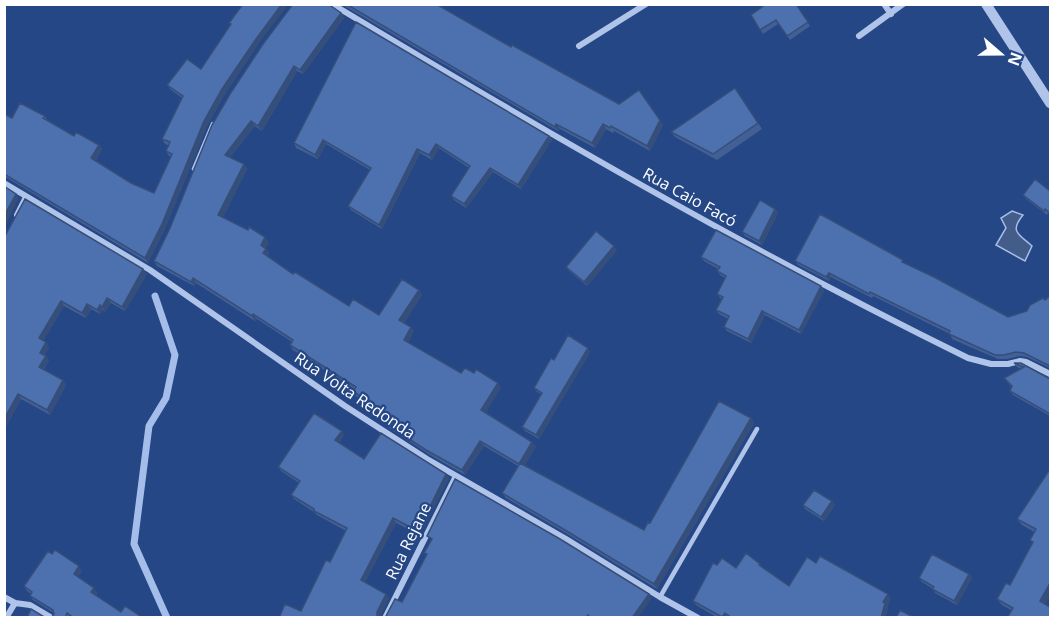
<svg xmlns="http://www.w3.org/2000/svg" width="1055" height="622" viewBox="0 0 1055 622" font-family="'Open Sans',sans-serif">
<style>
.water{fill:#445c8a;stroke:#a4bee9;stroke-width:1.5}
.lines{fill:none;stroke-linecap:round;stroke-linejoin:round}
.stream{stroke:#a4bee9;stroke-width:7}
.service{stroke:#b0c4e9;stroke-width:4.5}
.minor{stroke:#b0c4e9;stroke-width:6}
.tertiary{stroke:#b0c4e9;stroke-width:10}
.wall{fill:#426096}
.shaded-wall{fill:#364e7a}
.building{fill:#4d70ae;stroke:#364e7a;stroke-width:1.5}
.labels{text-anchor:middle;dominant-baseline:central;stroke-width:4.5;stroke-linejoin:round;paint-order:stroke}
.street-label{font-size:16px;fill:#fff;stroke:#254786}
</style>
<rect width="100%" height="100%" fill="#254786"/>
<!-- water -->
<path class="water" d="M1012,211L1023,215C1009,232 1019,234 1032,246L1025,261L996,245L1006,228L1001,218Z"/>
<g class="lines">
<!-- stream -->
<path class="stream" d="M155,296L175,355L166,398L149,426L134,544L167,618"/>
<!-- service -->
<path class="service" d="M194,169L213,124
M660,597L757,429"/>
<!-- minor -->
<path class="minor" d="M332,4C540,129 750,251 968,358L991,364H1008L1020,361L1026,362L1050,374
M884,4L891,14
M859,36L903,4
M579,46L646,4
M4,183L150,270L345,406L427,459L566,539L660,597L698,618
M17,215L26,197
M4,597L15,603L30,605L52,618
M6,618L15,603
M385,618L456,476"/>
<!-- tertiary -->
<path class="tertiary" d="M986,4L1050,103"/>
</g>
<!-- wall -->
<path class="wall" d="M293,4L341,13L344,18L303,74L297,71L262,131L255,126L230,157L244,164L247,169L223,217L269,242L265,248L269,253L268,256L293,274L349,306L379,315L419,290L422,295L404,323L414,331L408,342L461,373H474L501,387L486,412L536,446L525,465L644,530L751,418L754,423L657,589L569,535L506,498L502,493L518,466L484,446L465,475L430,455L389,428L386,424L390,419L356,396L353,391L354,389L293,350L290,345L292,342L257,319L255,321L196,283L194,286L157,266L154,261Z
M341,4H436L511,47L619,104L639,90L663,125L650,151L614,131L613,133L606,129L595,148L560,129L558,131Z
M796,4L810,26L790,40L778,24L763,34L751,15Z
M356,22L549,136L552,140L521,189L493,172L466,208L454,200L451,196L469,168L439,148L432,160L420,153L382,229L351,210L348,206L370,170L326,144L318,159L296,148L294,143Z
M229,23L259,43L225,94L207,126L165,229L148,263L7,178L4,179V114L12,118L45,116L48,121L74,136L99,145L102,149L96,161L131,183L154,193L171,157L169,156L166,151L168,145L165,144L162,139L182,98L170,89L167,85L201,69L230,25Z
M735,88L762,129L717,160L675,137L671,132Z
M1050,191V215L1048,213L1047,215L1026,199L1023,195Z
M775,209L778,213L762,245L745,236L742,232Z
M4,238L147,274L125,311L111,303L105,312L103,310L100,314L91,309L86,318L64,306L43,341L49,347L44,355L49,360L44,369L63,380L66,385L50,415L21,399L4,430Z
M617,250L587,286L569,271L566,267Z
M701,257L821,286L824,291L801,334L765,315L751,343L727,331L724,327L728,319L719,314L716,310L721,299L717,294L725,278L720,275L717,271L718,269L704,261Z
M795,261L906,264L1008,317L1027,311L1050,296V368L1027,357L1019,356L1007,359H998L952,339L950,334L873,296L872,298L831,277L829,281L798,265Z
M590,352L539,439L525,431L522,427L541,394L537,392L534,388Z
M1014,363L1050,379V416L1013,395L1010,391L1011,387L1004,378L1021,369L1017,367Z
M344,435L339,443L364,459L449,478L420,535L396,523L365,582L389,598L380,616L301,611L330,562L346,531L317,515L314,512L294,499L291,495L299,483L281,471L278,467Z
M1050,469V596L1011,610L1002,605L997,599L1010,585L1032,543L1030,540L1034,532L1022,525L1017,519Z
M832,501L835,505L824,521L805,509L803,505Z
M52,554L82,571L78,577L97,593L96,595L121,612L143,618H51L54,613L33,600L30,596L31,594L27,591L24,586Z
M816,563L891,599L887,606L888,607L885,618H718L696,605L693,601L717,565L736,568H763L789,586Z
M969,574L972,578L957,605L935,593L933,589L922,582L919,578Z"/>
<!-- shaded-wall -->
<path class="shaded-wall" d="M282,4H289L259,43L225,94L207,126L165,229L148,263L145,258L204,121L222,89L256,39Z
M341,13L344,18L303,74L300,70Z
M294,66L297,71L262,131L258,126Z
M660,120L663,125L650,151L647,146Z
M251,121L255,126L228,159L225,155Z
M556,124L560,129L558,131L555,127Z
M603,124L606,129L595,148L592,143Z
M549,136L552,140L521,189L518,185Z
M323,140L326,144L318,159L315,155Z
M436,144L439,148L432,160L429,155Z
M99,145L102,149L95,163L91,158Z
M417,149L420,153L382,229L379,225Z
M244,164L247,169L222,219L218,215Z
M490,168L493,172L466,208L464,204Z
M16,194L19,198L4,228V216Z
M775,209L778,213L762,245L759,241Z
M265,237L269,242L264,250L261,245Z
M614,246L617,250L587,286L584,282Z
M266,249L269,253L267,257L263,253Z
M143,269L147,274L125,311L122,307Z
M829,273L831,277L829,281L826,277Z
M193,278L196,283L194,286L191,282Z
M821,286L824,291L801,334L799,330Z
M419,290L422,295L403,325L399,320Z
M107,298L111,303L105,312L102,307Z
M61,301L64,306L42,343L39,338Z
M87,304L91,309L86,318L82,313Z
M100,305L103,310L100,314L97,310Z
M762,311L765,315L751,343L748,339Z
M253,314L257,319L255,321L252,316Z
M411,327L414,331L407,345L404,340Z
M46,342L49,347L43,358L40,353Z
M588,348L590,352L539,439L536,435Z
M46,356L49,360L42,371L39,367Z
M63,380L66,385L50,415L47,410Z
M498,383L501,387L485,414L481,410Z
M18,394L21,399L4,430V419Z
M751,418L754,423L657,589L654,584Z
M342,431L344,435L338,445L335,440Z
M480,441L484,446L465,475L462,470Z
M532,442L536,446L523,469L519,464Z
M446,474L449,478L420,535L418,531Z
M832,501L835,505L824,521L821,517Z
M393,518L396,523L364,584L361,580Z
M79,566L82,571L77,579L74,574Z
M969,574L972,578L957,605L954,601Z
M1050,583V596L1044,607L1040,601Z
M94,588L97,593L94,597L91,592Z
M386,594L389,598L380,618H378L377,612Z
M649,594L652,598L638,618H632Z
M888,594L891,599L887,606L888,607L885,618H881L883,602Z
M725,613L728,618L722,617Z"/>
<!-- building -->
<path class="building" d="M243,4H282L256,39L222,89L204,121L162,224L145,258L4,174V114L12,118L20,103L45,116L43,118L74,136L76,132L99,145L91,158L131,183L154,193L172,154L166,151L170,142L162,139L183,96L167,85L187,59L201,69L231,24L229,23Z
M293,4H328L341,13L300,70L294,66L258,126L251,121L225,155L244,164L218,215L248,230L249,227L265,237L261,245L266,249L263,253L293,274L295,272L349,306L353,299L379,315L402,279L419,290L399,320L411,327L404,340L461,373L465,368L474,373L476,369L498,383L481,410L532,442L519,464L480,441L462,470L426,450L386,424L391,417L353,391L356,387L290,345L293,340L253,314L252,316L193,278L191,282L154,261L170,228L212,125L230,94L263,44Z
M346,4H436L511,47L512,45L619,104L639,90L660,120L647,146L611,126L610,128L603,124L592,143L556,124L555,127Z
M766,4H796L808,22L787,36L776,20L760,30L751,15Z
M356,22L549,136L518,185L490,168L464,204L451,196L470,166L436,144L429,155L417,149L379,225L348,206L371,168L323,140L315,155L294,143Z
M735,88L758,123L713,154L671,132Z
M1035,179L1050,191V213L1045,209L1044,211L1023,195Z
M4,186L16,194L4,216Z
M25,199L143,269L122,307L107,298L102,307L100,305L97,310L87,304L82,313L61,301L39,338L46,342L40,353L46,356L39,367L63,380L47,410L18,394L4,419V238Z
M760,200L775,209L759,241L742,232Z
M820,214L903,260L902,262L934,277L1008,317L1027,311L1030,305L1043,298L1045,300L1050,296V366L1024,353L1016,352L1004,355H995L949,334L950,331L870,292L869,294L829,273L826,277L795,261Z
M716,230L821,286L799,330L762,311L748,339L724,327L729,316L716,310L723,297L717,294L726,276L717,271L720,267L701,257Z
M596,231L614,246L584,282L566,267Z
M568,335L588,348L536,435L522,427L542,393L534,388L551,358L554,360Z
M1014,363H1021L1050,379V414L1010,391L1012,386L1004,378L1024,367Z
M719,401L751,418L654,584L565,530L502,493L520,463L644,530L648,522L650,523Z
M314,413L342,431L335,440L364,459L381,433L446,474L418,531L393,518L361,580L386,594L377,612V616L379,618H279L285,604L301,611L326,560L330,562L347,528L314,511V509L291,495L300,481L278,467Z
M1050,469V583L1040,601L1050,607V618H1007L1013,608L997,599L1006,583L1010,585L1033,542L1030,540L1036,529L1017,519Z
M455,479L560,539L649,594L632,618H591L588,615L586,618H385L395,599L402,602L427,554L424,553L432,539L427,536Z
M814,490L832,501L821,517L803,505Z
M55,550L79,566L74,574L94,588L91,592L121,612L125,606L143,618H74L67,613L65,618H51L54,614L53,610L30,596L32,592L24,586L48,551L52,554Z
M746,553L760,564L759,565L789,586L807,557L816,563L820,556L888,594L883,602L885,603L881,618H732L725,613L722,617L693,601L713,563L717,565L722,558L736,568Z
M932,554L969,574L954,601L932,589L934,587L919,578Z
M31,609L46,618H27Z
M900,610L915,618H896Z"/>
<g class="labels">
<!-- street labels -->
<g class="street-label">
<text transform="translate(690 197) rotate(29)">Rua Caio Facó</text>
<text transform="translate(355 395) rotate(34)">Rua Volta Redonda</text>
<text transform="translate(408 541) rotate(-64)">Rua Rejane</text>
</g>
</g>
<!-- border -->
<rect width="1055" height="622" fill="none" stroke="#ffffff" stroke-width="12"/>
<!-- north arrow -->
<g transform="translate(1001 54) rotate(110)" stroke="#254786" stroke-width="4.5" paint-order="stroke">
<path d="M0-4.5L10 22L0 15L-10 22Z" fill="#ffffff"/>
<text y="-9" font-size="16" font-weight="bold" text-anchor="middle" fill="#ffffff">N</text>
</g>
</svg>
